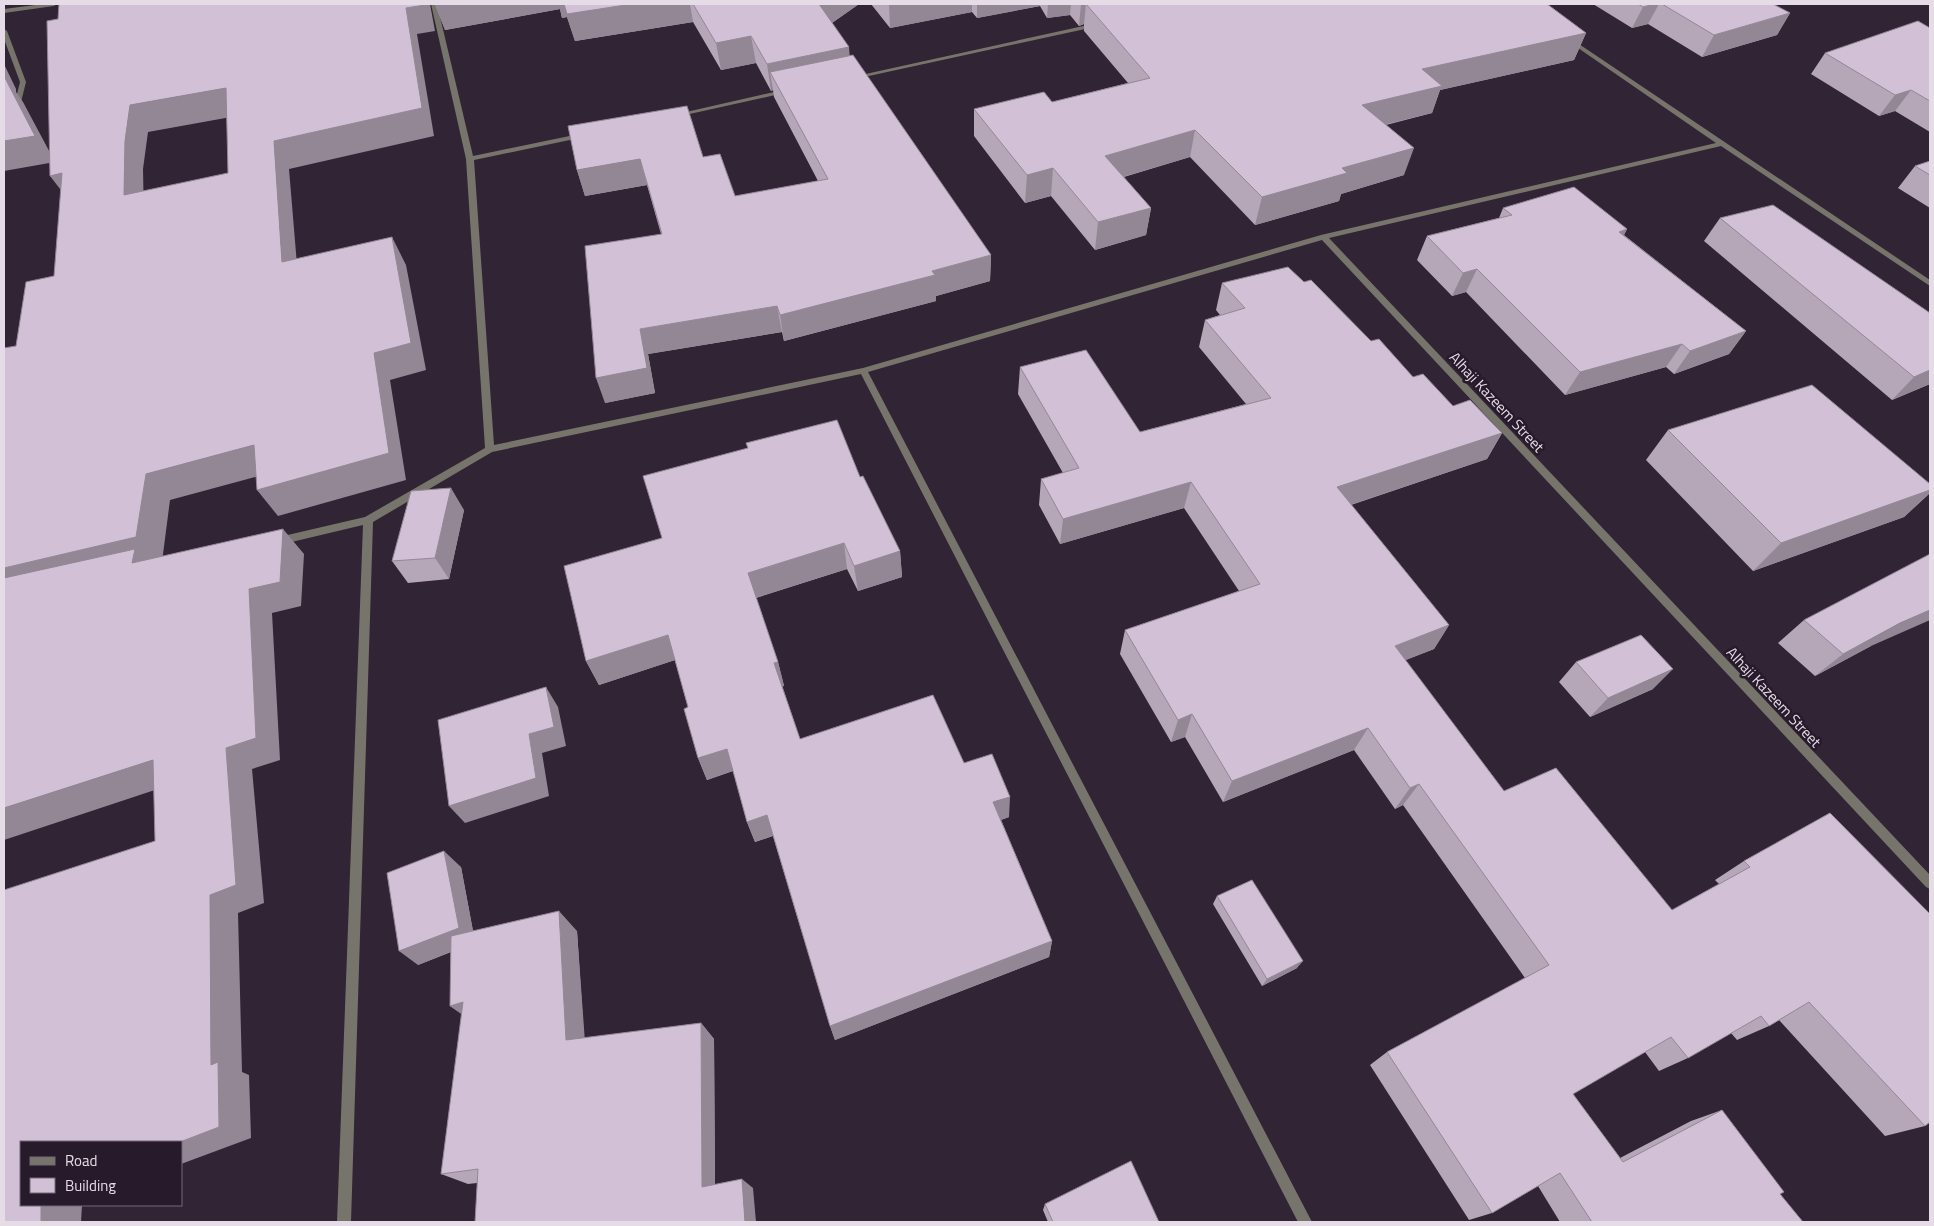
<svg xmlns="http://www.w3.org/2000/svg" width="1934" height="1226" viewBox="0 0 1934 1226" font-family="'Titillium Web',sans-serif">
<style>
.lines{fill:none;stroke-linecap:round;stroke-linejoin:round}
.minor{fill:#77756b;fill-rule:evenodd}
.wall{fill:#b5a6b8}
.shaded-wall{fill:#938796}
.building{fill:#d2c1d6;stroke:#938796;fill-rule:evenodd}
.labels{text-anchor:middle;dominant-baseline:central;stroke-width:5;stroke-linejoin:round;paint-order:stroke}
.street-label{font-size:15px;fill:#e5dce7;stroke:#271b2b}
</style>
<rect width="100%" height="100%" fill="#312435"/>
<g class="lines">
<!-- minor -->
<path class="minor" d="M43,4H57L54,6L4,13V9Z
M431,4H437L473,156L584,133L587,135L584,137L474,160L494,445L863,368L1321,235L1716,143L1565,39L1570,38L1930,280V286L1721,146L1329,238L1930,875V889L1926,887L1322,240L868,372L1312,1222H1298L861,374L492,452L373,522L351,1222H337L363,525L279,545L274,541L279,537L365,517L485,448L466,159Z
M1097,23L1099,24V26L855,79L852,77Z
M4,29L7,31L26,82L19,110L16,112L13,110L20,82L4,39Z
M787,89L790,91L789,92L676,117L673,115Z"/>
</g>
<!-- wall -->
<path class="wall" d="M435,4H859L832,23L849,55L991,255L990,281L936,296V301L784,341L782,332L648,354L655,393L605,403L661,234L647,185L585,196L577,170L703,157L735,196L818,181L774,97L773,90L771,91L756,63L721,70L693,22L575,41L567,17L562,18L560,9L445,30Z
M871,4H1547L1586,33L1574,60L1440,90L1432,113L1386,125L1404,175L1341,194L1339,201L1255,225L1190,157L1124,177L1151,208L1146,235L1095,250L1051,196L1025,203L974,136V109L1052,102L1128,83L1084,31V24L1079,26L1070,15L1047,18L1040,6L977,18L972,12L890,28Z
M1593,4H1773L1790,13L1777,35L1702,57L1648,24L1632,28Z
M1930,28V132L1895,111L1879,116L1811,74L1825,53Z
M1930,161V208L1898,188L1915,166Z
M1503,208L1627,229L1624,235L1746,331L1729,354L1674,374L1666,367L1565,395L1466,292L1452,296L1417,260L1427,236L1499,218Z
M1720,218L1930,384L1892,400L1704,241Z
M1304,282L1371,341L1413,377L1453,406L1502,433L1487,459L1351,505L1449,625L1434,649L1405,660L1504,791L1672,910L1719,884L1715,880L1744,861L1830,813L1925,1126L1885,1136L1779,1020L1769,1026L1737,1040L1731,1033L1688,1058L1659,1071L1645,1052L1573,1094L1620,1158L1691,1121L1722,1110L1780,1194L1803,1222H1560L1538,1186L1492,1213L1469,1220L1370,1065L1387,1052L1525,978L1403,805L1395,809L1354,750L1223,802L1185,737L1171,742L1120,654L1125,630L1239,591L1184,508L1060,544L1039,505L1041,479L1063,473L1018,394L1020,367L1140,432L1246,404L1199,347L1205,320L1220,315L1216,310L1222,283Z
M1668,430L1930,484V493L1904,517L1753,571L1646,460Z
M860,477L900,551L902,577L858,591L847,569L756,598L778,662L784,686H782L800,739L964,763L1009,817L1001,820L1052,941L1049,957L835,1040L830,1026L773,836L755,842L747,822L733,771L707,780L698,758L688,707L675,660L599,685L586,661L662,538Z
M464,510L449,579L408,583L392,561Z
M1804,620L1871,646L1815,676L1778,643Z
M1576,662L1653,689L1590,717L1559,682Z
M461,867L473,931H577L584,1038L701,1023L714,1039L715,1184L753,1188L477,1183L468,1184L441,1174L462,1014L450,1006L451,952L418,965Z
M1217,896L1297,968L1262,986L1213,904Z
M1045,1204L1159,1222H1048L1043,1210Z"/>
<!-- shaded-wall -->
<path class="shaded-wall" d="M424,4H430L435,31L417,34L434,136L289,169L299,289L282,262L274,141L406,8Z
M435,4H690L693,22L575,41L567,17L562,18L560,9L445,30Z
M819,4H859L822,30Z
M889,4H972V12L890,28Z
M977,4H1040V6L977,18Z
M1048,4H1071L1070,15L1047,18Z
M1081,4H1182H1086L1084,24L1079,26Z
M1654,4H1659L1648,24L1632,28L1643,7Z
M1790,13L1777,35L1702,57L1714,35Z
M1586,33L1574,60L1440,90L1432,113L1354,132L1362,105L1422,69Z
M751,36L756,63L721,70L716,43Z
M849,47L851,74L770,72L773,90L771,91L767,64Z
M4,64L16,89V92L23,102L55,162L4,171Z
M226,88L242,115L148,132L143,169L144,222L124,195L125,141L130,105Z
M1911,90L1895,111L1879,116L1895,95Z
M1195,130L1190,157L1102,183L1105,156Z
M1414,148L1404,175L1341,194L1339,201L1255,225L1262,197L1342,168Z
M640,159L647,185L585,196L577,170Z
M1053,168L1051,196L1025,203L1027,175Z
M62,173L71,203L50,176Z
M1151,208L1146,235L1095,250L1098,222Z
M1627,229L1614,253L1619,232Z
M392,237L406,265L426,370L390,380L406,480L278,516L257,490L374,353Z
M991,255L990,281L936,296V301L784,341L780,315L932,271Z
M1477,269L1466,292L1452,296L1463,273Z
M777,306L782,332L648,354L655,393L605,403L596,378L640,329Z
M1746,331L1729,354L1674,374L1690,351Z
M1682,344L1666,367L1565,395L1580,372Z
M1930,370V384L1892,400L1914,377Z
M1502,433L1487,459L1326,513L1337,487Z
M254,445L274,472L170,500L162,562L4,600V568L146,474Z
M1191,482L1184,508L1060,544L1063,519Z
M451,488L464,510L449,579L435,558Z
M1930,490V493L1904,517L1753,571L1781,543Z
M283,529L304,554L301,606L272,613L280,760L252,769L264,903L238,913L242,1072L249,1075L251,1138L181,1164V1142L211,1065L210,895L226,748L249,589Z
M844,543L847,569L755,598L748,573Z
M900,551L902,577L858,591L854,566Z
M1930,610V620L1871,646L1815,676L1843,654L1900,623Z
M1449,625L1434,649L1381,670L1395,646Z
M668,635L678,659L599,685L586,661Z
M778,662L784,686L781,687L774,663Z
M1673,669L1653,689L1590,717L1608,698Z
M546,687L558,707L566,746L542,753L549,796L465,823L449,806L529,734Z
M1192,714L1185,737L1171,742L1178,720Z
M1368,728L1354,750L1223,802L1232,781Z
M727,749L735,770L707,780L698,758Z
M153,760L182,781L4,840V808Z
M1419,784L1403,805L1395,809L1410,788Z
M1010,797L1009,817L992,823L993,802Z
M767,815L774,835L755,842L747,822Z
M444,851L461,867L475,942L418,965L399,951Z
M559,911L577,931L586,1056L566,1040Z
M1052,941L1049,957L835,1040L830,1026Z
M1303,961L1297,968L1262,986L1267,979Z
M463,1002L474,1023L450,1006Z
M701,1023L714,1039L715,1197L702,1187Z
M742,1179L753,1188L756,1222H745Z
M41,1205H82L81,1222H41Z"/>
<!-- building -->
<path class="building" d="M59,4H424L425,5L406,8L422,108L274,141L282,262L392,237L411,343L374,353L389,453L257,490L254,445L146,474L136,537L4,568V348L16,346L26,282L54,276L62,173L50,176L47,21L58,19ZM226,88L228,173L124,195L125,141L130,105Z
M564,4H632L567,14Z
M693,4H819L849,47L767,64L751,36L716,43Z
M1086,4H1547L1586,33L1422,69L1442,86L1362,105L1414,148L1342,168L1347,173L1262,197L1195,130L1105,156L1151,208L1098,222L1053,168L1027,175L974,109L1044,92L1052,102L1150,78Z
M1638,4H1654L1643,7Z
M1662,4H1773L1790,13L1714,35Z
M1918,21L1930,28V101L1911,90L1895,95L1825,53Z
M853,55L991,255L932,271L935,275L780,315L777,306L640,329L647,368L596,378L585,246L662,234L640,159L577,170L568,126L687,106L703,157L720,154L735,196L828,179L770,72Z
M4,76L35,136L4,141Z
M1930,161V175L1915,166Z
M1574,187L1627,229L1619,232L1746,331L1690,351L1682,344L1580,372L1477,269L1463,273L1427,236L1512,215L1503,208Z
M1773,205L1930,313V370L1914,377L1720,218Z
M1288,267L1304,282L1311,280L1371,341L1379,339L1413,377L1423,374L1453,406L1470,400L1502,433L1337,487L1449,625L1395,646L1504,791L1556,768L1672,910L1750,867L1744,861L1830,813L1930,914V1122L1925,1126L1809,1002L1769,1026L1761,1016L1688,1058L1671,1037L1573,1094L1623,1162L1722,1110L1784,1192L1780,1194L1803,1222H1592L1560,1173L1492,1213L1387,1052L1549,965L1419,784L1410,788L1368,728L1232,781L1192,714L1178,720L1125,630L1260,584L1191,482L1063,519L1041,479L1079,468L1020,367L1086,350L1140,432L1271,398L1205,320L1245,308L1222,283Z
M1812,385L1930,484V490L1781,543L1668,430Z
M837,420L860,477L863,476L900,551L854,566L844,543L748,573L778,662L774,663L800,739L933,695L964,763L992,754L1010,797L993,802L1052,941L830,1026L767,815L747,822L727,749L698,758L684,709L688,707L668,635L586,661L564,566L662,538L643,476L748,448L746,443Z
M451,488L435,558L392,561L411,491Z
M283,529L280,582L249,589L256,738L226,748L236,885L210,895L211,1065L218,1062L219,1127L180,1142H21V1205H41V1222H4V890L155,841L153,760L4,808V578L135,549L132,563Z
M1930,554V610L1900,623L1843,654L1804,620Z
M1641,635L1673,669L1608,698L1576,662Z
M546,687L554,727L529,734L536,778L449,806L438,720Z
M444,851L459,928L399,951L387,873Z
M1252,880L1303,961L1267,979L1217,896Z
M559,911L566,1040L701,1023L702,1187L742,1179L745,1222H475L478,1169L441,1174L463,1002L450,1006L451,936Z
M1131,1161L1159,1222H1053L1045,1204Z"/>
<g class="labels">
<!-- street labels -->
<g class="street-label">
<text transform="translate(1497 402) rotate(47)">Alhaji Kazeem Street</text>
<text transform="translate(1774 697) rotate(47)">Alhaji Kazeem Street</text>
</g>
</g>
<!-- border -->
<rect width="1934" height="1226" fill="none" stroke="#e5dce7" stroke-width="10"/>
<!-- legend -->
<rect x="20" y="1141" width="162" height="65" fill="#271b2b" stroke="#736876"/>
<rect x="30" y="1157" width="25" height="8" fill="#77756b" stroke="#736876"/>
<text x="65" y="1166" font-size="15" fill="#e5dce7">Road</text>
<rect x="30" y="1178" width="25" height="15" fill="#d2c1d6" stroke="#736876"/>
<text x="65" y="1191" font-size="15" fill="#e5dce7">Building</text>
</svg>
